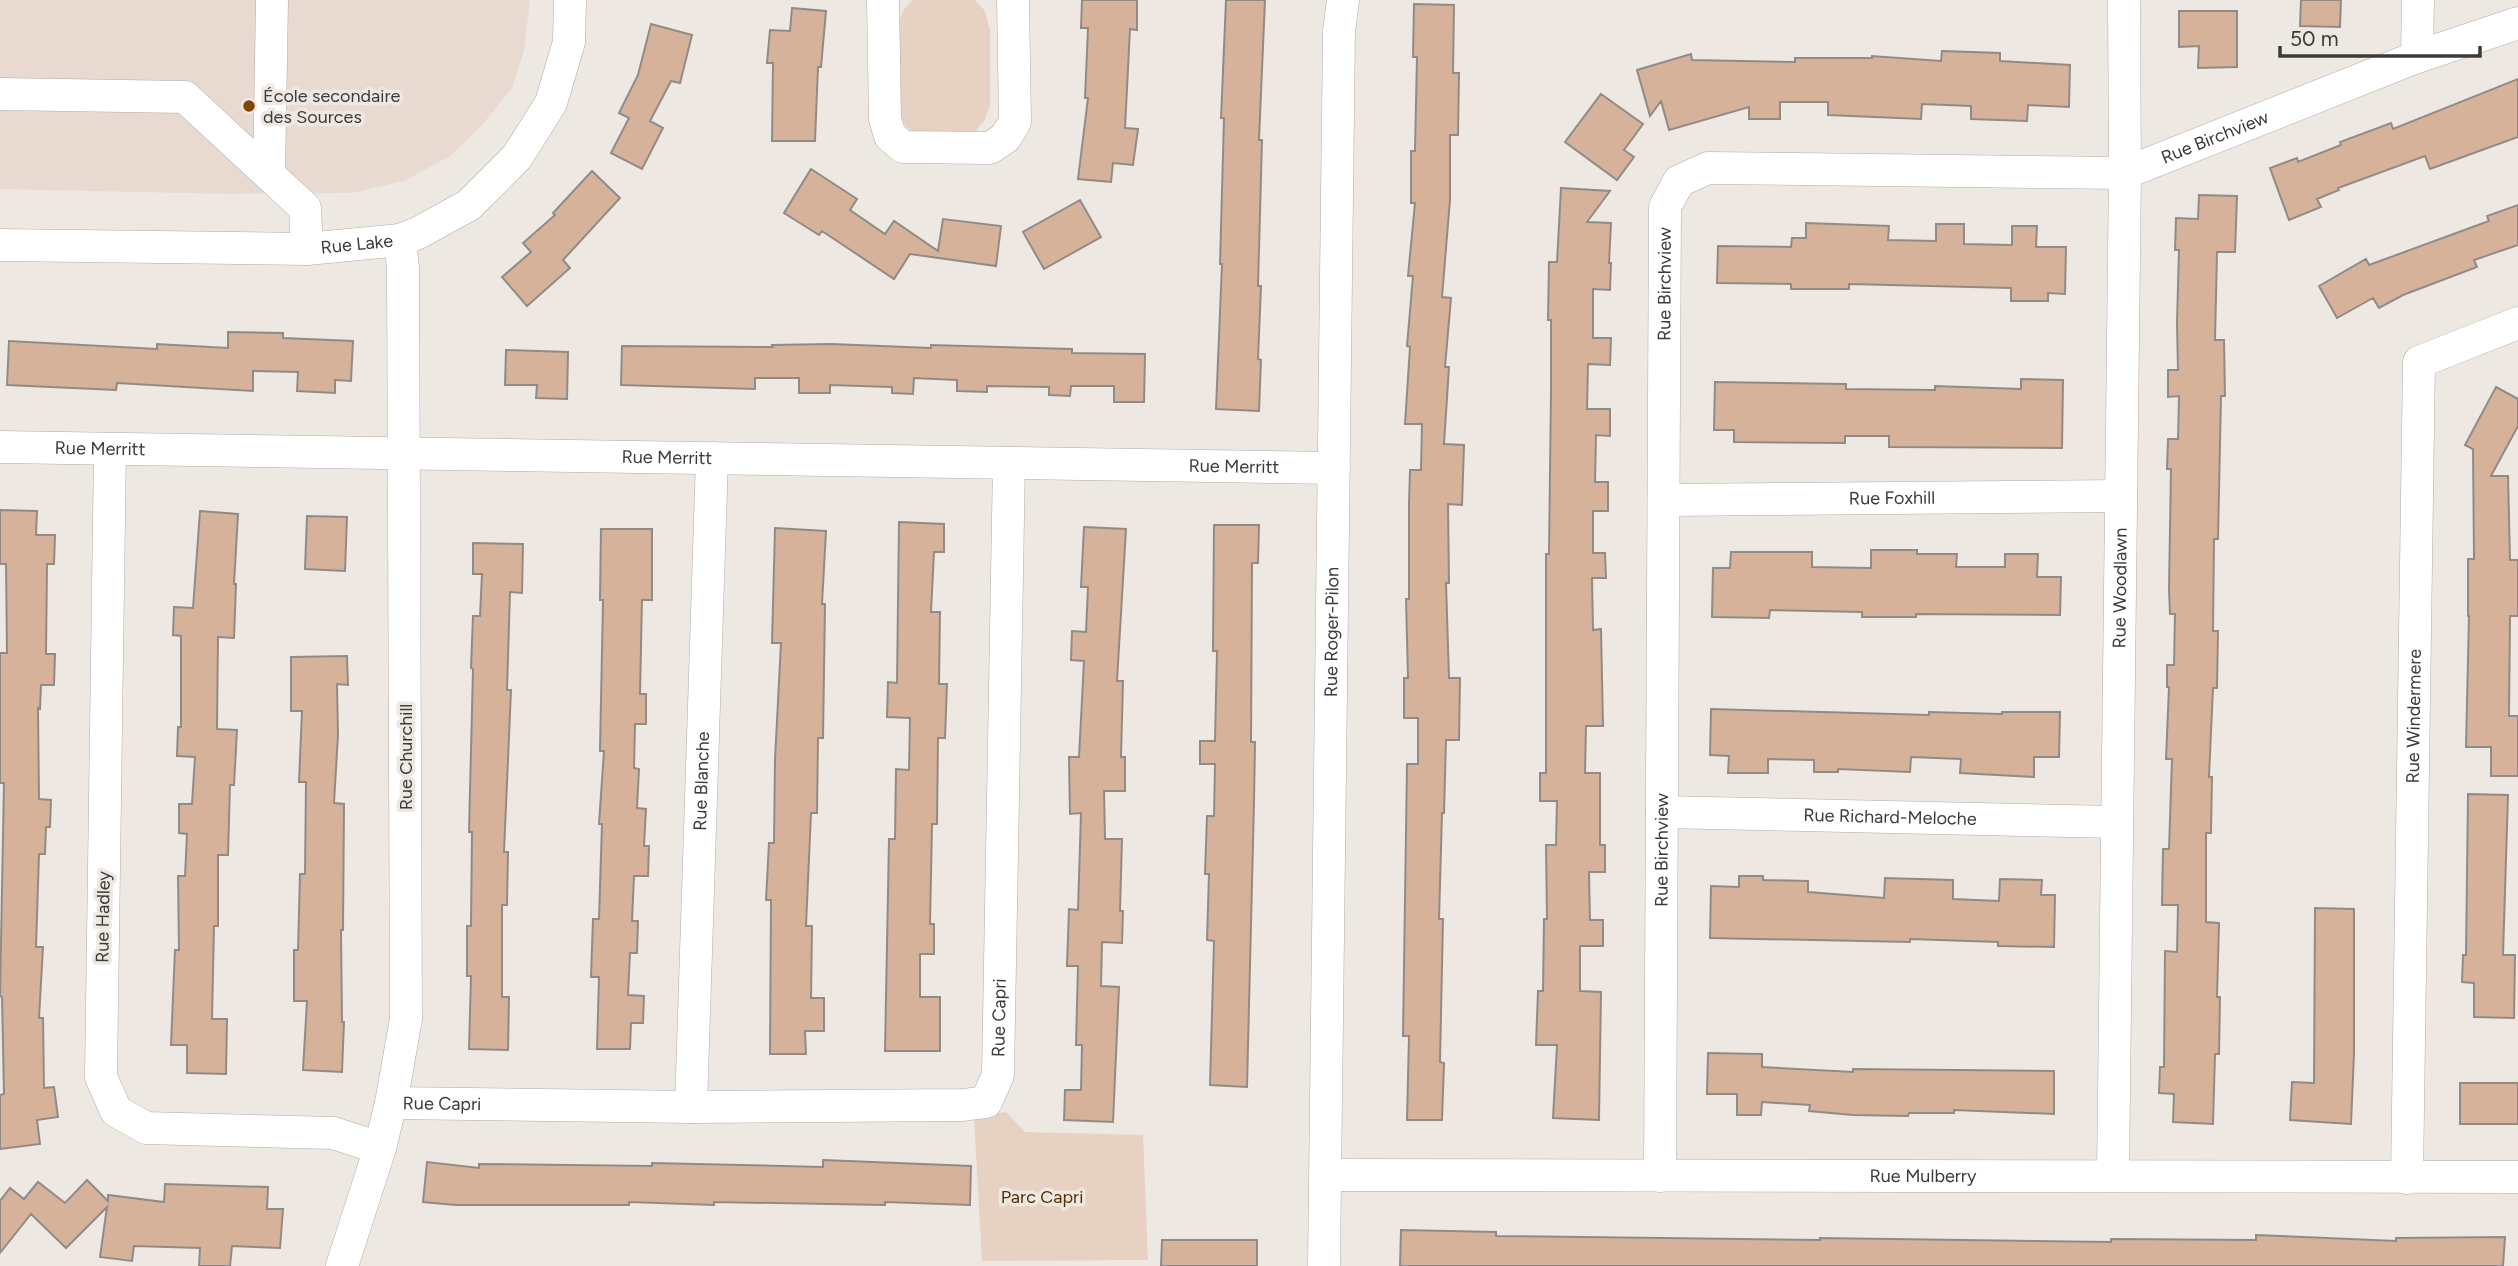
<svg xmlns="http://www.w3.org/2000/svg" width="2518" height="1266" viewBox="0 0 2518 1266" font-family="Figtree,sans-serif">
<style>
.built{fill:#e8dad1}
.green{fill:#e7d1c2}
.building{fill:#d5b299;stroke:#918b87;stroke-width:2}
.lines{fill:none;stroke-linecap:round;stroke-linejoin:round}
.minor-casing{stroke:#b1aba7;stroke-width:33}
.minor{stroke:#fff;stroke-width:32}
.poi-dot{fill:#834504;stroke:#eee8e3;stroke-width:2.5}
.labels{text-anchor:middle;dominant-baseline:central;stroke-width:7;stroke-linejoin:round;paint-order:stroke}
.poi-label{font-size:18px;fill:#3d3a39;stroke:#eee8e3;text-anchor:start}
.street-label{font-size:18px;fill:#3d3a39;stroke:#eee8e3}
.park-label{font-size:18px;fill:#5a2e02;stroke:#eee8e3}
</style>
<rect width="100%" height="100%" fill="#eee8e3"/>
<!-- built -->
<path class="built" d="M0,0H530L524,51L512,88L482,125L450,156L404,181L351,193L230,194L0,189Z"/>
<!-- green -->
<path class="green" d="M913,0H975L985,11L990,31V106L984,121L976,130L966,136L917,134L906,127L899,113V22L904,9Z
M1006,1112L1025,1132L1143,1135L1148,1260L982,1261L974,1117Z"/>
<!-- building -->
<path class="building" d="M1082,0H1137V30L1130,29L1125,128L1138,129L1133,165L1113,163L1111,182L1078,179L1088,98H1085L1088,28H1081Z
M1226,0H1265L1259,140H1262L1258,286H1261L1258,359L1261,360L1259,411L1216,409L1222,264H1220L1224,118H1221Z
M2301,0H2341L2340,27L2300,26Z
M1414,4L1454,5L1453,73H1459L1458,135H1450V200L1442,297L1451,298L1445,367H1449L1444,444L1464,445L1462,505L1448,504L1449,583H1446L1449,678H1460L1459,740H1446L1444,813H1442L1439,919H1443L1440,1062L1444,1063L1442,1120H1407L1409,1036H1403L1407,764H1418V718H1404V678H1408L1406,599H1409V503L1410,470H1421L1422,424H1405L1410,347L1407,346L1413,276H1408L1415,203H1411V151H1415L1417,57H1413Z
M792,8L826,11L821,67H818L815,141H772L773,63H767L770,30L790,31Z
M2179,11H2237V67L2198,68L2199,46L2179,47Z
M651,24L692,35L680,83L671,81L650,121L663,128L642,169L611,153L629,118L619,113L638,75Z
M1942,51L2000,53V61L2070,65L2069,107L2028,105L2027,121L1971,119V106L1922,104L1921,119L1828,115V102H1780V119H1749V107L1669,130L1661,101L1650,116L1637,70L1691,54L1692,60L1795,62V58H1872V56L1941,61Z
M2518,79V137L2430,169L2425,156L2338,188L2339,190L2317,199L2321,207L2289,220L2270,168L2297,158L2298,162L2341,145L2340,142L2391,123L2393,129Z
M1601,94L1643,124L1624,150L1634,157L1617,180L1565,142Z
M811,169L857,199L850,210L885,234L894,221L938,251L943,219L1001,226L996,266L910,254L894,279L822,231L819,235L784,213Z
M592,171L620,198L563,260L570,268L527,306L502,277L531,252L523,243L555,215L553,213Z
M1561,188L1610,191L1587,222L1611,223L1609,263H1611L1610,290L1593,289V338H1611L1610,365L1588,364L1587,409H1610V436L1596,435L1595,482H1608V511H1593V553H1605L1606,578H1592L1593,630L1601,629L1603,726H1586L1585,773H1600V845H1605V872H1589L1590,920H1603V946H1580V991L1601,992L1599,1120L1553,1118L1557,1045H1536L1538,991H1543L1544,919H1547L1546,845H1556L1557,801H1540V773H1546V554H1549L1551,392V320H1548L1549,262H1557Z
M2199,195L2237,196L2235,252H2217L2215,340H2224L2225,396H2221L2218,539H2214L2213,631H2218L2217,688H2213L2209,777H2212L2211,833H2206V922L2219,923L2217,997H2220L2219,1054H2215L2213,1124L2173,1122L2174,1094L2159,1093L2160,1067H2164L2165,951L2177,952L2178,905H2162L2163,849H2169L2172,759H2166L2169,687H2167V665H2174L2175,614H2170L2169,589L2171,469H2167L2168,439H2178L2179,396L2168,397V370H2178L2177,323L2179,250H2175L2176,218L2198,219Z
M1080,200L1101,237L1044,269L1023,232Z
M2518,205V245L2474,260L2477,267L2403,295L2379,308L2373,298L2337,318L2319,286L2366,259L2369,265L2489,221L2487,216Z
M1806,223L1889,226L1888,240L1936,241V224H1964V244L2012,245V226H2037L2036,247H2066L2065,294L2048,293V301H2011V288L1849,284V289H1791V284L1717,283L1718,246L1791,247L1792,238H1806Z
M228,332L283,333V338L353,341L351,381L335,380V393L297,391L298,372L253,371V391L117,383L116,390L7,385L9,341L157,349V344L228,348Z
M831,344L931,348V345L1072,349V353L1145,354L1144,402H1114V386H1071L1070,396L1049,395V387L987,386V392L957,391V380L914,378L913,394L892,393V387L830,385V393H799V378H755V389L621,385L622,346L773,347L772,345Z
M506,350L568,352L567,399L536,398L537,385H505Z
M2021,379L2063,380L2062,448L1889,447V436H1845V443L1734,442V430H1714L1715,382L1846,384V389L1935,390V386L2021,389Z
M2496,387L2518,399V426L2491,476H2508L2510,560H2518V616H2510L2509,716H2518V776H2491V747H2466L2469,616H2468V559H2474L2473,449L2465,445Z
M0,510L37,511L36,535H55L54,564H47L46,654H55L54,685H41L40,709L38,708L39,799L51,800L50,827H46L45,854H39L36,947H43L39,1018H43L44,1088L54,1087L58,1117L37,1120L40,1144L0,1149V1095L4,1094L2,997L0,996L4,783H0V653H7L6,564H0Z
M200,511L238,514L234,584H236L234,638L218,637L217,729L237,730L234,785H230L228,855H218V926H214L212,1019H227L226,1074L187,1073V1045H171L175,950H179L178,876H185L187,834L179,833V804H192L195,757L177,756L178,727H181V636L173,635L174,607L193,608Z
M307,516L347,517L345,571L305,569Z
M899,522L944,524V552H934L931,612H940L939,684H947L945,738H938L937,824H932L930,924H934V954H920V997H940V1051H885L889,839H895L896,769L909,770L910,718L887,717L888,682L897,683Z
M1214,525H1259L1258,563H1252L1251,742H1255L1254,802L1247,1087L1210,1085L1214,941L1207,940L1209,874H1205L1207,816H1214L1215,764H1200V741H1215L1217,651H1213Z
M1084,527L1126,529L1117,681H1123L1121,757H1125V791H1104L1105,839H1122L1120,911H1123L1122,943L1102,942L1101,986L1119,987L1113,1122L1064,1120L1065,1090H1081L1082,1045H1076L1078,966H1067L1069,909L1078,910L1081,813L1070,814L1069,757H1079L1084,661L1071,660L1072,631L1086,632L1088,587H1081Z
M775,528L826,531L822,604H825L823,738H818L817,813H811L806,926H812L811,998H824V1031H805L806,1054H770L771,900H766L769,843H774L775,759L781,643H772Z
M601,529H652V600H642L640,694H646V724H635L634,768L639,769L637,808L646,809L644,846H649L648,876H634L632,921H638L637,953H630L628,995L644,996L643,1023H631L630,1049H597L599,977H591L593,919H599L602,824H599L604,751H600L603,600H600Z
M473,543L523,544L522,593L510,592L507,690H511L504,852H508L507,905H502V997H509L508,1050L469,1049L471,976H467V926H471L472,832H469L473,669L471,668L473,616H480L482,574H473Z
M1871,550H1917V554H1957L1956,567H2005V554H2038L2037,577H2061L2060,615L1916,614V617H1862V612L1770,610L1769,618L1712,617L1713,568H1730L1731,552H1812V567L1871,568Z
M347,656L348,685L337,684L338,735L334,803L344,804L343,930H341L342,1022H344L342,1072L303,1070L307,1001H294V950H298L300,874H305L306,782H299L302,711H291V657Z
M1711,709L1929,715V712L2002,714V712H2060L2059,757H2034V777L1960,773L1961,759L1911,757L1910,772L1838,769V772H1814V760L1768,759V773H1728L1729,756L1710,755Z
M2468,794L2508,795L2503,955H2515L2514,1018L2474,1017V983L2462,982L2463,955H2466Z
M1739,876H1763V880L1808,881V892L1884,898L1885,878L1953,880V899L1999,901L2000,879L2042,880L2041,895H2055L2054,947L1998,946V942L1910,939V942L1710,938L1711,886L1739,887Z
M2315,908L2354,909V1054L2351,1124L2290,1120L2292,1082L2314,1083Z
M1708,1053L1762,1054V1067L1853,1072V1069L2054,1071V1114L1954,1110V1113H1909L1908,1116L1853,1115L1809,1111L1810,1105L1762,1102L1761,1115H1737V1094H1707Z
M2460,1083H2518V1124H2460Z
M823,1160L971,1166L970,1205L885,1202V1205L714,1202V1205L629,1202V1205H456L423,1202L427,1162L479,1168V1164L652,1166V1163L823,1167Z
M87,1180L108,1201V1195L164,1202L165,1184L268,1187L267,1209H283L280,1248L232,1246L230,1266H199L200,1248L134,1246L132,1261L100,1257L107,1207L66,1248L31,1214L0,1253V1201L10,1188L24,1199L38,1182L65,1203Z
M1401,1230L1496,1232V1236L1820,1240V1238L2111,1242V1239L2256,1240V1235L2396,1241V1238L2505,1237L2503,1266H1400Z
M1162,1240H1257V1266H1161Z"/>
<g class="lines">
<!-- minor casing -->
<g class="minor-casing">
<g id="minor">
<path d="M883,0L885,119L890,136L903,147L990,148L1005,138L1015,122L1013,0"/>
<path d="M2417,57L2418,0"/>
<path d="M0,94L185,97L305,208L307,249"/>
<path d="M269,174L272,0"/>
<path id="s1" d="M0,245L307,249L400,240L418,233L469,205L517,157L551,103L569,42L570,0"/>
<path id="s2" d="M0,447L1334,468"/>
<path d="M110,449L101,1077L116,1111L146,1128L333,1133L380,1148"/>
<path id="s3" d="M1664,500L2121,496"/>
<path id="s4" d="M1662,812L2117,822"/>
<path id="s5" d="M391,1103L691,1107L963,1105L986,1102L998,1075L1009,463"/>
<path id="s6" d="M691,1107L712,458"/>
<path id="s7" d="M1326,1175L2518,1177"/>
<path id="s8" d="M1660,1176L1665,207L1679,181L1708,168L2125,173L2417,57L2518,23"/>
<path id="s9" d="M2113,1176L2125,173L2124,0"/>
<path id="s10" d="M2407,1178L2419,362L2518,323"/>
<path d="M342,1266L380,1148L391,1103L406,1019L403,268L400,240"/>
<path id="s11" d="M1324,1266L1339,31L1343,0"/>
</g>
</g>
<!-- minor -->
<use href="#minor" class="minor"/>
</g>
<!-- markers -->
<circle class="poi-dot" cx="249" cy="106" r="7"/>
<g class="labels">
<!-- poi labels -->
<g class="poi-label">
<text x="263" y="96">École secondaire<tspan x="263" dy="21">des Sources</tspan></text>
</g>
<!-- street labels -->
<g class="street-label">
<text stroke="none"><textPath href="#s8" startOffset="1544">Rue Birchview</textPath></text>
<text stroke="none"><textPath href="#s1" startOffset="357">Rue Lake</textPath></text>
<text stroke="none"><textPath href="#s8" startOffset="892">Rue Birchview</textPath></text>
<text stroke="none"><textPath href="#s2" startOffset="100">Rue Merritt</textPath></text>
<text stroke="none"><textPath href="#s2" startOffset="667">Rue Merritt</textPath></text>
<text stroke="none"><textPath href="#s2" startOffset="1234">Rue Merritt</textPath></text>
<text stroke="none"><textPath href="#s3" startOffset="228">Rue Foxhill</textPath></text>
<text stroke="none"><textPath href="#s9" startOffset="588">Rue Woodlawn</textPath></text>
<text stroke="none"><textPath href="#s11" startOffset="634">Rue Roger-Pilon</textPath></text>
<text stroke="none"><textPath href="#s10" startOffset="462">Rue Windermere</textPath></text>
<text transform="translate(406 757) rotate(-90)">Rue Churchill</text>
<text stroke="none"><textPath href="#s6" startOffset="326">Rue Blanche</textPath></text>
<text stroke="none"><textPath href="#s4" startOffset="228">Rue Richard-Meloche</textPath></text>
<text stroke="none"><textPath href="#s8" startOffset="326">Rue Birchview</textPath></text>
<text transform="translate(103 917) rotate(-89)">Rue Hadley</text>
<text stroke="none"><textPath href="#s5" startOffset="682">Rue Capri</textPath></text>
<text stroke="none"><textPath href="#s5" startOffset="51">Rue Capri</textPath></text>
<text stroke="none"><textPath href="#s7" startOffset="597">Rue Mulberry</textPath></text>
</g>
<!-- park labels -->
<g class="park-label">
<text x="1042" y="1197">Parc Capri</text>
</g>
</g>
<!-- scale -->
<path d="M2280 46v10h200v-10" fill="none" stroke="#3d3a39" stroke-width="3.5"/>
<text x="2290" y="46" font-size="21" fill="#3d3a39" stroke="#eee8e3" stroke-width="5" paint-order="stroke">50 m</text>
</svg>
